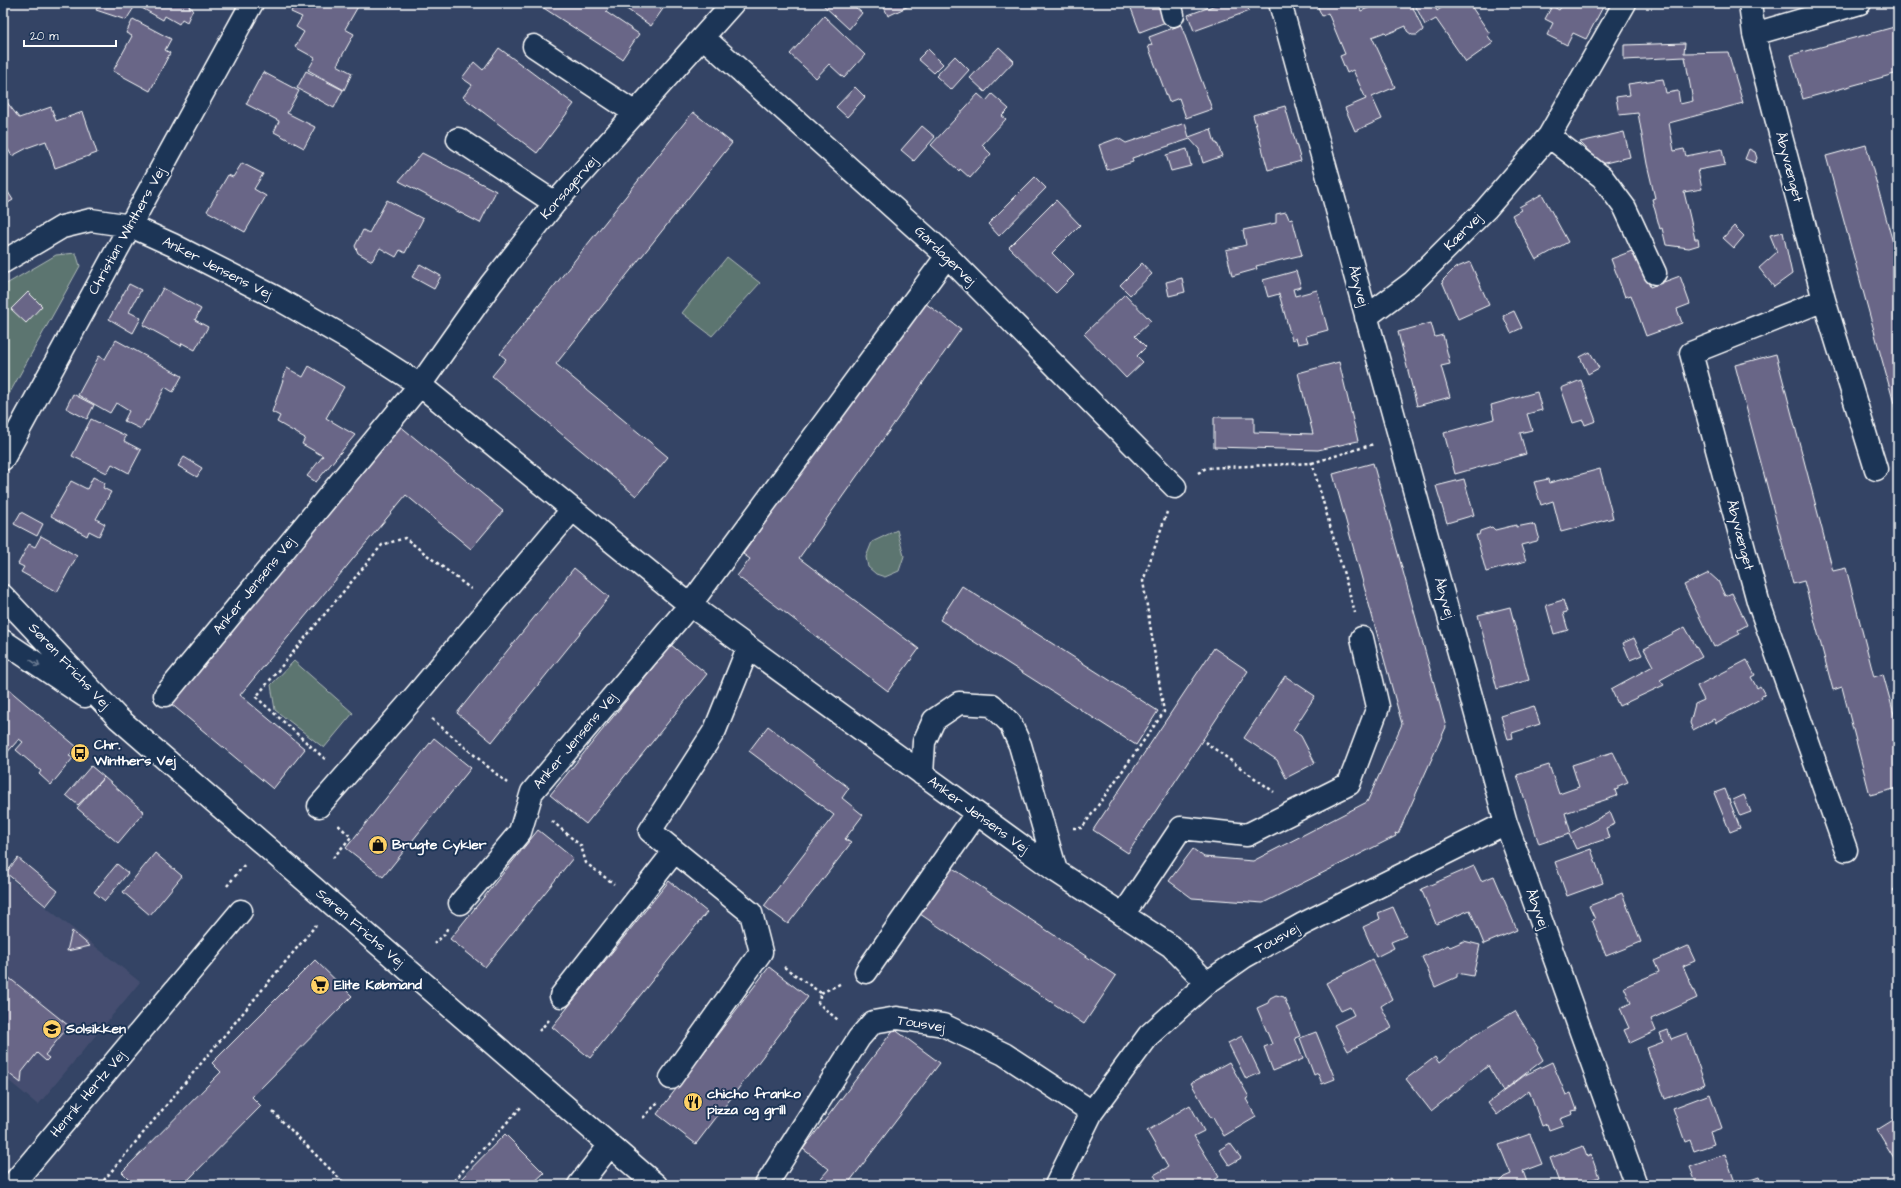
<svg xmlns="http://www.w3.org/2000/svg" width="1901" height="1188" viewBox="0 0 1901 1188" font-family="'Architects Daughter',sans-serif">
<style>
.built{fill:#444e6f}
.green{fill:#5c7470;stroke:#aebab8}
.building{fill:#696687;stroke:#fff}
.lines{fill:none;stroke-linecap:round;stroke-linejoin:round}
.minor-casing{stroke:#fff;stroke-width:25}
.path{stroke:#fff;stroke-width:2.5;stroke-dasharray:3 3;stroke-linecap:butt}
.minor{stroke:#1d3557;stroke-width:22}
.oneway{stroke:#6c7c92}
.labels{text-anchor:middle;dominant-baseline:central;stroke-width:4;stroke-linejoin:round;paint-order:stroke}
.street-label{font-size:14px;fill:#fff;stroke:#1d3557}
.poi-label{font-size:14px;font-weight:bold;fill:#fff;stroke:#1d3557;text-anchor:start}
</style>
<rect width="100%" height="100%" fill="#344465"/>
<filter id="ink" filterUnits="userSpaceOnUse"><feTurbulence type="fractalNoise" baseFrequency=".025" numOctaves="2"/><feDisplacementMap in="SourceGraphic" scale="8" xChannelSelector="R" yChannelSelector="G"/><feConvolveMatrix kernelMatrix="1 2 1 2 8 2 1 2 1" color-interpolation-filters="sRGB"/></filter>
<g filter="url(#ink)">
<!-- built -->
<path class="built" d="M3,873L140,982L38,1105L3,1076Z"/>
<!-- green -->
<path class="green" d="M76,253L80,266L3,405V286L56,255Z
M727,257L760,283L712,336L682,313Z
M897,530L904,556L899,571L885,577L876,574L868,567L866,557L872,542Z
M294,661L353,713L324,748L275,710L271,685Z"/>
<!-- building -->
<path class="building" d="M100,3H133L132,4L135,6L126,20L96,10Z
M142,3H191L189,7L193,9L187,22L182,19L179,24L165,16L163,20L140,7Z
M295,3H360L345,29L354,34L337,65L352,73L344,90L308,70L315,58L295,47L304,32L296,27L302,17L291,12Z
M536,3H612L606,12L639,34L622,59Z
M618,3H667L651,26Z
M821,3H851L862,13L849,29Z
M882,3H915L888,16Z
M1129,3H1165L1171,20L1140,32Z
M1221,3H1246L1249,11L1194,31L1188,15Z
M1316,3H1358L1361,11L1380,3H1411L1423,30L1417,35H1412L1407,31L1406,26L1387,34L1385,32L1372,37L1395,87L1372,97L1382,119L1355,131L1345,108L1366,99L1353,70L1347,73L1340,56L1345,54L1328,13L1322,16Z
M1414,3H1433L1437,11L1448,3H1469L1490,34L1488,36L1493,43L1466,62L1436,19L1425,25Z
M1554,3H1605L1586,39L1573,33L1567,45L1547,35L1553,23L1545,19L1552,6L1559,10L1561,7Z
M824,16L865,55L844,78L829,64L816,78L790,54Z
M133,19L171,39L165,50L170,53L150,91L113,71L132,36L126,33Z
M1181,25L1212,109L1186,118L1179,98L1169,102L1148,46L1152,45L1149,37Z
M1898,26V73L1803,99L1791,55Z
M1685,43L1684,53L1728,52L1743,103L1669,123L1674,151L1684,149L1686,156L1722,149L1725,165L1698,170L1702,189L1684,192L1695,239H1698L1699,245L1689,248L1666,245L1662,228L1660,229L1652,199L1655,198L1647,164L1638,113L1619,115L1616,97L1630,95L1628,84L1663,79L1666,93L1678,91L1680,104L1693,101L1685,57L1624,60V45Z
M999,47L1014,61L985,92L970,78Z
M499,48L574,104L537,153L463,97L472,85L462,78L474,62L483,70Z
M928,49L943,64L934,73L918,59Z
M955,56L969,70L951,90L936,76Z
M306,71L343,90L334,108L297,88Z
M263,72L299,91L287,113L315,127L304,148L274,132L279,121L246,104Z
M855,87L865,97L847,117L836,107Z
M978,94L986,101L992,94L1009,109L1002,116L1006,119L982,145L991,154L970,178L960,169L959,171L931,145Z
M3,97L19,118L51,107L56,121L83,112L97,153L55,168L46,141L29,147L12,156L3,141Z
M1285,106L1301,161L1268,170L1253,115Z
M693,112L732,143L556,364L668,457L636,496L492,376L506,359L500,354Z
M1185,123L1189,137L1211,129L1215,143H1217L1222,156L1203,163L1199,149L1190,139L1132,158L1133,162L1107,170L1099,145L1118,138L1126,143Z
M922,126L935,137L914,161L901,150Z
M1624,132L1630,157L1601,164L1580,142Z
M1866,145L1898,261V418L1826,156Z
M1187,149L1191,166L1171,171L1166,155Z
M1749,149L1755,152L1757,158L1755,163L1745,159Z
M422,153L496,191L480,223L399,181Z
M242,163L263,174L254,189L266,196L245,232L207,211L228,175L233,177Z
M1035,177L1046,188L999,236L988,224Z
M3,184L13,200L3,206Z
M1542,194L1568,242L1536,260L1512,215L1521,210L1519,207Z
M387,200L423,219L405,253L400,250L396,257L380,248L372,261L358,253L355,246L363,230L369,233Z
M1056,200L1080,225L1052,253L1074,275L1056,293L1009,247Z
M1286,212L1289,219L1292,218L1302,255L1256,266L1257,269L1232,276L1226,250L1246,245L1243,230L1276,223V214Z
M1734,226L1744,236L1734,248L1723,238Z
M1783,232L1792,274L1774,287L1759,268L1777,252L1770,235Z
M1637,249L1650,287L1680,276L1690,304L1677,309L1682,323L1646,336L1631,295L1625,297L1611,259Z
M1470,262L1489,305L1458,319L1442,281L1455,268Z
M1142,263L1152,274L1130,295L1120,285Z
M420,264L441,276L434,289L412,277Z
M1296,271L1301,287L1293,289L1295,296L1317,290L1328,330L1306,336L1308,342L1298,344L1296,338L1292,340L1279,294L1268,297L1263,280Z
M1182,278L1185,292L1169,296L1166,282Z
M129,284L141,290L129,312L141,318L133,333L109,319Z
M163,288L201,309L195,320L208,327L195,350L182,343L181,346L143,325Z
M28,292L42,306L26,323L11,309Z
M1125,294L1151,321L1135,336L1146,347L1137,356L1143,362L1126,378L1084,334Z
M922,301L961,329L799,558L919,649L888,691L737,576L750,559L743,554Z
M1514,311L1522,328L1511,333L1503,316Z
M1431,323L1435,337L1443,335L1450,364L1441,366L1450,397L1417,406L1398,332Z
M116,340L182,376L173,392L165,387L148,421L146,420L141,429L124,421L129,411L116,403L110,413L78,395L99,356L105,359Z
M1590,352L1599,368L1588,374L1580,357Z
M1776,354L1833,571L1846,568L1874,677L1883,674L1898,729V788L1870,795L1842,687L1833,690L1804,581L1793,584L1735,365Z
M1339,362L1358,441L1318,450L1214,447V417H1254V432L1313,434L1298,373Z
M309,366L344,387L326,418L355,435L316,482L307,476L323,456L302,444L305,438L277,422L280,416L272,412L287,368L303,377Z
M1581,380L1596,421L1585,425L1583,420L1573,423L1561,388Z
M1537,392L1542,410L1527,414L1532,430L1520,433L1526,454L1455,474L1444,433L1494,419L1491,405Z
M73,394L94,405L87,419L66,408Z
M91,419L126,436L124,441L141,450L129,473L112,464L107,473L72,456Z
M399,425L503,511L471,549L406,495L240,695L305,749L273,789L170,703Z
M184,457L202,468L197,477L178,466Z
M1373,463L1446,727L1398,834L1395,833L1396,836L1263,903L1192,898L1169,881L1193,849L1204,857L1253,861L1367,802L1402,724L1333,474Z
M1600,469L1613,518L1561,532L1553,501L1541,505L1534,482L1548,479L1549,483Z
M93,477L105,483L103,488L111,492L96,519L105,524L99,536L89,531L87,536L51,516L71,481L87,489Z
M1464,479L1474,515L1447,523L1436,486Z
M21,512L43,524L37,536L14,524Z
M1531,524L1536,526L1539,537L1537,541L1521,545L1526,561L1486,572L1476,535H1479L1480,531L1492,527L1495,530L1516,525V527Z
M41,536L77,556L57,592L21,572L24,567L18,564L29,544L35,547Z
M574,568L609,597L492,742L457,713Z
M1709,573L1718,581L1725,596L1732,593L1747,625L1738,630L1740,634L1714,647L1684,585Z
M962,586L1158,711L1136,745L940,620Z
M1563,600L1567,612L1563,613L1568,630L1554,634L1546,605Z
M1510,607L1529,680L1497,689L1478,615Z
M1685,627L1702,657L1660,680L1664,685L1619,706L1611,689L1653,666L1644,649Z
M1634,638L1642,655L1630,660L1623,643Z
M671,645L707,674L586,824L550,795Z
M1214,648L1248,671L1128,853L1093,830Z
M1747,660L1755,675L1751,677L1757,688L1760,686L1765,695L1761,696L1762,698L1716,723L1714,719L1693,730L1690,723L1695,704L1704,700L1697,686Z
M1285,676L1315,696L1293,730L1301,736L1315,763L1286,778L1277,760L1244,738Z
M8,689L77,747L69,756L73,758L51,785L39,774L41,771L16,750L23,742L19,739L5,755L3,753V695Z
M1534,706L1540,724L1512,733L1513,738L1508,739L1501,716Z
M768,726L849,788L842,798L863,815L845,839L851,843L788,924L764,906L834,815L749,751Z
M434,738L471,768L383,877L346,848Z
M1613,752L1628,782L1618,786V789L1615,790L1617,796L1565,813L1571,833L1610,812L1615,824L1606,828L1609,838L1576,849L1569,834L1539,844L1517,775L1549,765L1559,794L1579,787L1572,765Z
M91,766L104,777L78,805L66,795Z
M104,777L144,812L118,843L77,808Z
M1725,789L1740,828L1730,832L1714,793Z
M1744,795L1751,812L1740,816L1733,800Z
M538,830L573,858L485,967L450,939Z
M1591,849L1603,883L1567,896L1555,862Z
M155,853L182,876L150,915L123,892Z
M18,858L58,891L46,906L6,873Z
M117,864L128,873L105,901L94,892Z
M1474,866L1481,881L1494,876L1517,930L1484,944L1470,910L1436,924L1421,889Z
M951,867L1116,976L1084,1024L920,914Z
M669,881L707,912L590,1058L552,1027Z
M1898,885V896L1893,890Z
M1622,893L1641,942L1606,956L1592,920L1595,919L1589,906Z
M1393,907L1406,936L1391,942L1394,948L1376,957L1363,927L1380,919L1378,913Z
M72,931L90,946L67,951Z
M1464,941L1480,945L1473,976L1457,973V977L1435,987L1422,957L1448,945L1450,947Z
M1688,946L1695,961L1683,966L1697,998L1651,1019L1656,1031L1630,1043L1624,1030L1629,1028L1620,1008L1631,1003L1624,987L1659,972L1654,961Z
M1372,959L1392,999L1381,1006L1392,1028L1348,1051L1334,1025L1354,1015L1350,1007L1341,1011L1326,983Z
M315,960L352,996L252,1097L261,1106L183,1185H123L129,1179L122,1172L221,1072L212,1063Z
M769,967L808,997L696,1144L657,1114Z
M3,973L69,1026L45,1055L49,1058L46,1061L37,1053L22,1072L21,1083L3,1069Z
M1276,995L1284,997L1300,1036L1295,1038L1303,1059L1273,1071L1264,1047L1272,1044L1257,1008L1268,1003L1270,998Z
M1515,1011L1538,1048L1537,1049L1543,1060L1503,1091L1488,1066L1431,1111L1406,1079L1435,1057L1439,1063L1470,1038Z
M894,1029L940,1063L847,1185H815L829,1169L803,1149Z
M1668,1030L1671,1039L1687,1033L1705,1084L1665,1099L1647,1048L1663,1042L1660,1033Z
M1316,1032L1335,1079L1322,1084L1318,1073L1314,1075L1300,1038Z
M1242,1036L1260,1073L1246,1079L1228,1043Z
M1229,1062L1249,1097L1246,1099L1256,1117L1224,1136L1213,1117L1211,1118L1191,1083Z
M1552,1062L1566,1095L1571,1093L1577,1110L1572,1111L1573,1114L1560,1119L1563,1125L1549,1130L1547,1124L1542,1126L1529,1090L1497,1115L1488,1103L1525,1075Z
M1710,1094L1722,1128L1710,1132L1714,1144L1694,1151L1690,1140L1685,1142L1673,1108Z
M1190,1105L1204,1131L1194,1136L1219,1177L1206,1185H1160L1154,1175L1168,1167L1147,1131Z
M1898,1117V1155L1894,1158L1877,1130Z
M505,1134L544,1173L531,1185H455Z
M1530,1134L1542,1164L1523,1171L1528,1185H1496L1504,1177L1511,1174L1499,1145Z
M1230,1143L1241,1158L1229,1165L1219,1150Z
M1583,1146L1587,1157L1591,1155L1599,1177L1576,1185H1560L1550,1158Z
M1725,1154L1736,1185L1759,1177L1762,1185H1697L1690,1167Z
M1390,1178L1395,1185H1380Z"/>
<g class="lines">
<!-- minor casing -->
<g class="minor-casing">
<path id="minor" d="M1170,3L1173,15
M1280,3L1506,823L1636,1185
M1750,3L1754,34L1824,300L1876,469
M1754,34L1860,3
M703,37L947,256L1175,487
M534,46L635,113
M1549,136L1602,177L1625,208L1655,273
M458,139L555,203
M3,262L62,227L91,220L131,226L173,245L275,297L350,340L420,385L690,605L1056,871L1171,946L1207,983
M1824,300L1691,353L1758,601L1846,850
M1366,317L1413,282L1486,209L1549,136L1625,3
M3,459C85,306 169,155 252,3
M3,596L118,718L656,1185
M3,641L85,696
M165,695L420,385L491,284L555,203L733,3
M922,774L924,742L934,720L959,703L992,705L1010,723L1020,745L1056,871
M319,806L411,701L572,510
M460,903L520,832L532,792L690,605L947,256
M1123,915L1181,828L1247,835L1349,784L1378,707L1362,638
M866,972L976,814
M561,996L674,852
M671,1078L761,952L751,913L650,831L715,730L748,648
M12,1185L241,911
M579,1185L610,1145
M766,1185L859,1038L873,1022L897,1018L943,1025L1004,1054L1092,1112
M1056,1185L1092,1112L1149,1035L1207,983L1244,957L1303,924L1506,823"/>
</g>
<!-- path -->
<path class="path" d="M1312,463L1374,444
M1198,473L1206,468L1312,463L1355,613
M432,719L507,783
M1205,742L1274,792
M325,759L256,697L382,545L405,538L471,589
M552,821L581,846L586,863L614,884
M1073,828H1082L1164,712L1143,581L1167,512
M333,858L351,837L337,824
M227,886L245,864
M434,944L444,935L448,927
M784,967L821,993L818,1003L838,1020
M821,993L842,983
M539,1031L549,1020
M273,1112L346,1185
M643,1118L659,1101
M100,1185L316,925
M450,1185L522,1106"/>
<!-- minor -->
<use href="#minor" class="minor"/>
</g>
<!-- one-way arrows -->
<defs><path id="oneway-shaft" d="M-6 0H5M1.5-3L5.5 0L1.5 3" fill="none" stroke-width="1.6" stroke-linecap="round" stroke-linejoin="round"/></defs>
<use class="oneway" href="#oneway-shaft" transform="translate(35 663) rotate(34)"/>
</g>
<!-- icons -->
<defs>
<g id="bus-disc" transform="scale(1)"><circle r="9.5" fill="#ffd166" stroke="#1d3557"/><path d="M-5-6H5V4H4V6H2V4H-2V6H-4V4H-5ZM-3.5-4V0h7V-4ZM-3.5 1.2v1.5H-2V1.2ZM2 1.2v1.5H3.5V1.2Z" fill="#111"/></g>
<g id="shop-disc" transform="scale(1)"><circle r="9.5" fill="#ffd166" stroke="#1d3557"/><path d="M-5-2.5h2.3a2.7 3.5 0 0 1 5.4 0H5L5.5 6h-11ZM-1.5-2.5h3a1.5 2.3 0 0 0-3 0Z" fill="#111"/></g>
<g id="supermarket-disc" transform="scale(1)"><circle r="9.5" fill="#ffd166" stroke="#1d3557"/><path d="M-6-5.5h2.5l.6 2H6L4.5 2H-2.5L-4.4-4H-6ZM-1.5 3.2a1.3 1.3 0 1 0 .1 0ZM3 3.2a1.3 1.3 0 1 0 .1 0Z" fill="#111"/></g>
<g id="school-disc" transform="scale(1)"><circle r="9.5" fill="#ffd166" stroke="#1d3557"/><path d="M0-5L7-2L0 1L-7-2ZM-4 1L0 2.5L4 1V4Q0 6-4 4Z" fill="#111"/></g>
<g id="restaurant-disc" transform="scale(1)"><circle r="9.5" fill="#ffd166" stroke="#1d3557"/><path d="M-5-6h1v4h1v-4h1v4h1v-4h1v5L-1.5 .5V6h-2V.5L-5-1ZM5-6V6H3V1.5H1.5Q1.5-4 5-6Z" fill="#111"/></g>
</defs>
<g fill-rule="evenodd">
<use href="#bus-disc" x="80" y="753"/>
<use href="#shop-disc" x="378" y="845"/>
<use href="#supermarket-disc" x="320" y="985"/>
<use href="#school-disc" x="52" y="1029"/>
<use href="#restaurant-disc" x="693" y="1102"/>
</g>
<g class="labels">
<!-- street labels -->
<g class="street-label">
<text transform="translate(1789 167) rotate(75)">Åbyvænget</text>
<text transform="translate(569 188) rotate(-49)">Korsagervej</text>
<text transform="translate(127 231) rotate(-61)">Christian Winthers Vej</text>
<text transform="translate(1463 232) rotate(-45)">Kærvej</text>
<text transform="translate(945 256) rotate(44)">Gårdagervej</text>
<text transform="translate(217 268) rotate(27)">Anker Jensens Vej</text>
<text transform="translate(1358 286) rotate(75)">Åbyvej</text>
<text transform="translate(1740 535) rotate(75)">Åbyvænget</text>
<text transform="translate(254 586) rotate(-51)">Anker Jensens Vej</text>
<text transform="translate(1444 598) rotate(74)">Åbyvej</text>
<text transform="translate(69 666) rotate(47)">Søren Frichs Vej</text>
<text transform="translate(575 741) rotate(-50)">Anker Jensens Vej</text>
<text transform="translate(978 815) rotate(36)">Anker Jensens Vej</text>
<text transform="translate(1537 909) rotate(70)">Åbyvej</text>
<text transform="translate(360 928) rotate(41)">Søren Frichs Vej</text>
<text transform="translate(1277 939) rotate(-29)">Tousvej</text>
<text transform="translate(921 1024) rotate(9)">Tousvej</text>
<text transform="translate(88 1094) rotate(-50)">Henrik Hertz Vej</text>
</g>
<!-- poi labels -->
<g class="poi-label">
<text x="94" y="745">Chr.<tspan x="94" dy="16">Winthers Vej</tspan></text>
<text x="392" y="845">Brugte Cykler</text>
<text x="334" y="985">Elite Købmand</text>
<text x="66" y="1029">Solsikken</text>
<text x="707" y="1094">chicho franko<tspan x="707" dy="16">pizza og grill</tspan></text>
</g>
</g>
<!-- margin -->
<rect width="1901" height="1188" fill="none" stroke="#1d3557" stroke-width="16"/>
<rect x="8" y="8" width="1885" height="1172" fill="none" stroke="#fff" stroke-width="1.5" filter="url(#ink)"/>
<!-- scale -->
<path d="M24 40v6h92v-6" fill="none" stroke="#ffffff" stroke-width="2"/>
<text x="30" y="40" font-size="12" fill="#ffffff" stroke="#1d3557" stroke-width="3" paint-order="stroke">20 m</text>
</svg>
